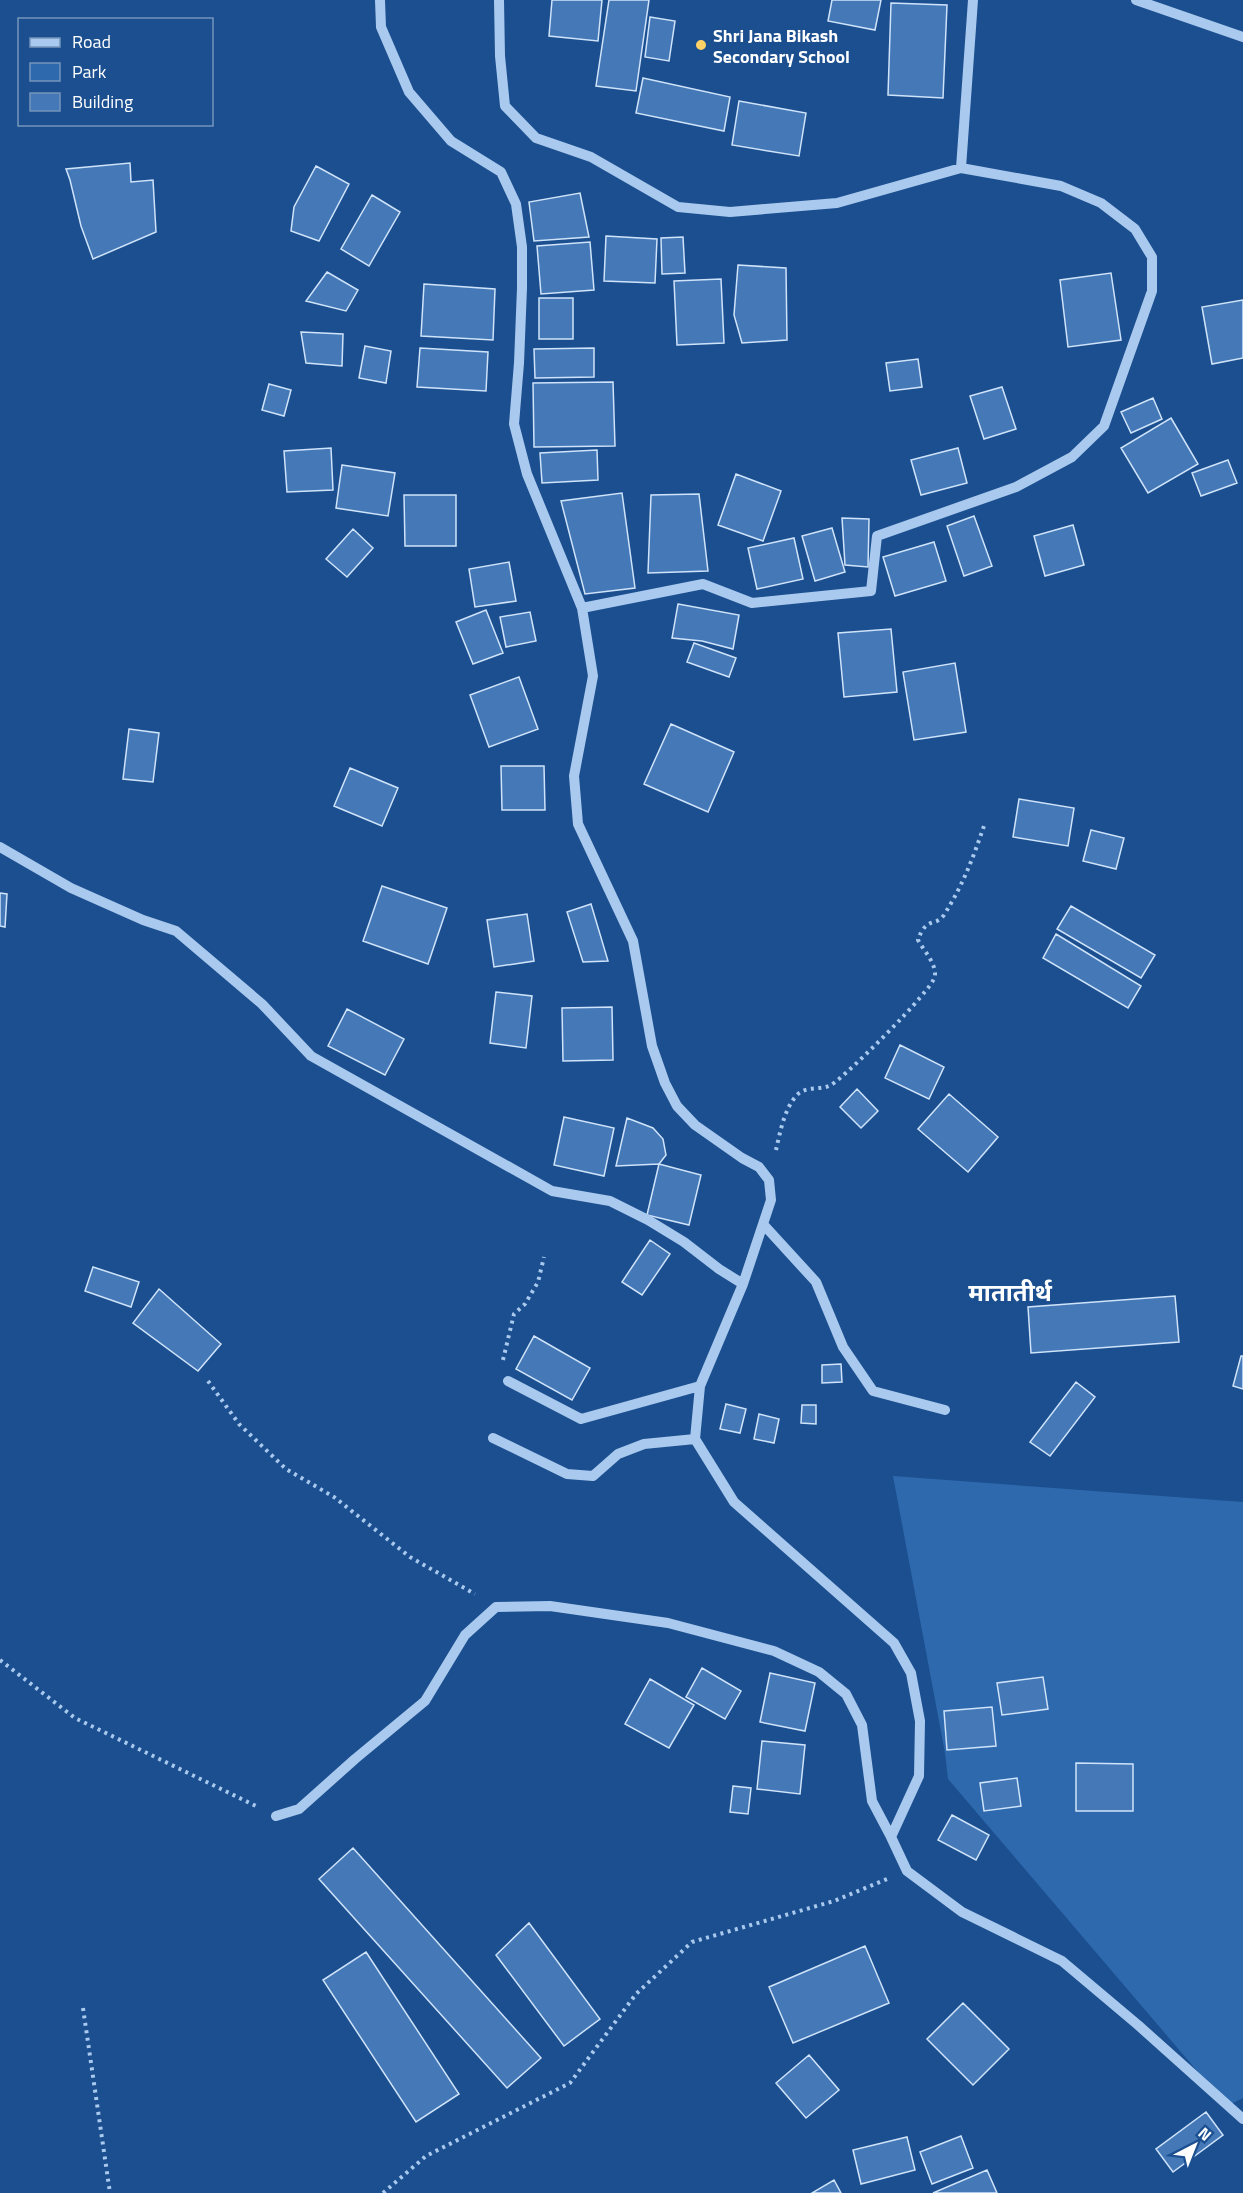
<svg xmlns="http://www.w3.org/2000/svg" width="1243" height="2193" viewBox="0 0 1243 2193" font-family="'Titillium Web','Noto Sans Devanagari',sans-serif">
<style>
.green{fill:#2e69ad}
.building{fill:#4478b7;stroke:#cfe3fa;stroke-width:1.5}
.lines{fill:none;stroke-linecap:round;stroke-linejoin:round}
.path{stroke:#a9c9ee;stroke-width:4;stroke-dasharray:3 4.5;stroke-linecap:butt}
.minor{stroke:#a9c9ee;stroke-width:10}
.poi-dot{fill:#ffd166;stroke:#1b4f8f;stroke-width:2}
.labels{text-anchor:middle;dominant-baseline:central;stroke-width:5;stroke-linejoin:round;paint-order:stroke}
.poi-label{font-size:18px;font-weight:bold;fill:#fff;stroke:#1b4f8f;text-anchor:start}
.district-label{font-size:24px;font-weight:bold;fill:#fff;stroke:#1b4f8f}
</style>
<rect width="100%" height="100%" fill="#1b4f8f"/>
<!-- green -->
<path class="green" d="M893,1476L1243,1502V2098L1227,2106L948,1779L945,1753Z"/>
<!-- building -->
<path class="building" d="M552,0H602L598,41L549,36Z
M609,0H649L636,91L596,86Z
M832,0H881L875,30L828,21Z
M891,3L947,5L943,98L888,95Z
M650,17L675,21L669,61L645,57Z
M643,78L730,97L724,131L636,113Z
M739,101L806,113L799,156L732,145Z
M130,163L131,182L153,180L156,232L93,259L81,226L70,180L66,169Z
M316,166L349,184L319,241L291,231L294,207Z
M580,193L589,237L534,241L529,202Z
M372,195L400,212L369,266L341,249Z
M606,236L657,239L655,283L604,281Z
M683,237L685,273L662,274L661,238Z
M590,242L594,290L541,294L537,246Z
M738,265L786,268L787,340L742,343L734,315Z
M327,272L358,290L346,311L306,301Z
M1111,273L1121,340L1068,347L1060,280Z
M721,279L724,343L677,345L674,281Z
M424,284L495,289L493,340L421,336Z
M539,298H573V339H539Z
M1243,300V358L1212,364L1202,307Z
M301,332L343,334L342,366L306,363Z
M365,346L391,351L386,383L359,378Z
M420,348L488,352L486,391L417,387Z
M594,348V377L535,378L534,349Z
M918,359L922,387L890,391L886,363Z
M613,382L615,446L534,447L533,383Z
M269,384L291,390L284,416L262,410Z
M1002,387L1016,429L984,439L970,396Z
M1153,398L1162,419L1131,433L1121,412Z
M1171,418L1198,464L1148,493L1121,448Z
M331,448L333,490L287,492L284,451Z
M958,448L967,483L921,495L911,460Z
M597,450L598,480L542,483L540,453Z
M1228,460L1237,483L1201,496L1192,473Z
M342,465L395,473L388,516L336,508Z
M736,474L781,491L763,541L718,525Z
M622,493L635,588L585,594L561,501Z
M699,494L708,571L648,573L651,495Z
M404,495H456V546H405Z
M974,516L992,566L964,576L947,526Z
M842,518L869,519L868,567L845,565Z
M1073,525L1084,565L1045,576L1034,536Z
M832,528L845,572L815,581L802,536Z
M353,529L373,548L347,577L326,559Z
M794,538L803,579L757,589L748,548Z
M934,542L946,581L895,596L883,557Z
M509,562L516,601L475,607L469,569Z
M678,604L739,615L733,649L702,641L672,638Z
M486,610L503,653L473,664L456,622Z
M530,612L536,641L506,647L500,617Z
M891,629L897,692L844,697L838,633Z
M694,643L736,658L729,677L687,662Z
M955,663L966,732L914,740L903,672Z
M519,677L538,729L489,747L470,695Z
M671,724L734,752L708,812L644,784Z
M129,729L159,733L153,782L123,779Z
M501,766H544L545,810H502Z
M350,768L398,788L382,826L334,806Z
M1019,799L1074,808L1068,846L1013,837Z
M1091,830L1124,838L1116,869L1083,861Z
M382,886L447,908L428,964L363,941Z
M0,893L7,894L5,927L0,926Z
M591,904L608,961L583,962L567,912Z
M1071,906L1155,955L1141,978L1057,929Z
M527,914L534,961L494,967L487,920Z
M1056,934L1141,986L1128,1008L1043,958Z
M496,992L532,996L526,1048L490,1043Z
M612,1007L613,1060L563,1061L562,1008Z
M347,1009L404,1039L385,1075L328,1046Z
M900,1045L944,1067L929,1099L885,1078Z
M857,1089L878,1111L861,1128L840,1107Z
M949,1094L998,1137L968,1172L918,1129Z
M564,1117L614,1128L604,1176L554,1165Z
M627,1118L653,1128L663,1139L666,1155L659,1164L616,1166Z
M659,1164L701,1175L689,1225L647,1215Z
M650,1240L670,1254L642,1295L622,1282Z
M93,1267L139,1282L131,1307L85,1291Z
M159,1289L221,1344L198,1371L133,1323Z
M1175,1296L1179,1342L1031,1353L1028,1307Z
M534,1336L590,1368L572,1400L516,1369Z
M1241,1356H1243V1389L1233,1386Z
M841,1364L842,1382L822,1383V1365Z
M1076,1382L1095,1397L1050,1456L1030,1442Z
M726,1404L746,1409L740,1433L720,1429Z
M802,1405H816V1424L801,1423Z
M759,1414L779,1419L774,1443L754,1439Z
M702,1668L741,1691L725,1719L686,1697Z
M770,1673L815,1683L805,1731L760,1722Z
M1043,1677L1048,1709L1002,1715L997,1683Z
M650,1679L694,1705L669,1748L625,1724Z
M992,1707L996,1746L947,1750L944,1711Z
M762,1741L805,1745L800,1794L757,1789Z
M1076,1763L1133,1764V1811H1076Z
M1017,1778L1021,1806L984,1811L980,1783Z
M733,1786L751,1788L748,1814L730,1812Z
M952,1815L989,1835L976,1860L938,1840Z
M353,1848L541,2058L507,2088L319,1879Z
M529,1923L600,2019L564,2046L496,1955Z
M865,1946L889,2003L793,2043L769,1987Z
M366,1952L459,2094L416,2122L323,1980Z
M963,2003L1009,2049L973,2085L927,2039Z
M809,2055L839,2090L806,2118L776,2083Z
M1206,2112L1223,2135L1173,2172L1156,2149Z
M961,2136L973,2168L932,2184L920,2152Z
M907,2137L915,2170L861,2184L853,2150Z
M987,2170L997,2193H933Z
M834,2180L841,2193H812Z"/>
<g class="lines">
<!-- path -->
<path class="path" d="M776,1150C780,1133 784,1109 797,1095C807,1085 819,1091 831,1085C846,1076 933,990 935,976C936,963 924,951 918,940C926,916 936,927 944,915C964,883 973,858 985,823
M503,1360L514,1314L525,1304L538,1282L544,1257
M208,1381L239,1424L286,1469L334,1497L410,1557L475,1594
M0,1660L75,1718L256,1806
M83,2008L110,2193
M383,2193L426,2156L570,2083L636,1994L692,1942L834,1901L887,1879"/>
<!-- minor -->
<path class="minor" d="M380,0L381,27L409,92L451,141L501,172L516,204L522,247V288L519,363L514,424L527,474L582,608L593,676L574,776L578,824L633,941L652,1046L665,1083L677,1106L695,1125L742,1158L759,1167L769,1180L771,1200L743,1284L700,1386L695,1439L734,1502L894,1643L911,1673L920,1721L919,1776L891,1837L907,1871L962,1912L1062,1961L1138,2025L1243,2119
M499,0L500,56L505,106L536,138L591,157L678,207L730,212L837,203L961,168
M1136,0L1243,37
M582,608L703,584L752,603L871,591L877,536L1016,487L1072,457L1104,426L1152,291V257L1135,229L1101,203L1061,186L961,168L973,0
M0,847L71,888L143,920L176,931L262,1004L311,1056L552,1191L610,1201L648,1220L684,1242L719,1269L743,1284
M763,1224L816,1282L843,1347L873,1391L945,1410
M508,1381L581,1419L700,1386
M493,1438L567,1474L593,1476L618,1454L644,1444L695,1439
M276,1816L299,1809L355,1759L425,1701L465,1635L496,1607L550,1606L668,1623L774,1651L819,1672L846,1694L862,1725L872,1801L891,1837"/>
</g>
<!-- markers -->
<circle class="poi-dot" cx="701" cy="45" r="6"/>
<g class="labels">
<!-- poi labels -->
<g class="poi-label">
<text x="713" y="35">Shri Jana Bikash<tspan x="713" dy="21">Secondary School</tspan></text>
</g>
<!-- district labels -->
<g class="district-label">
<text x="1010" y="1292">मातातीर्थ</text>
</g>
</g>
<!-- legend -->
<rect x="18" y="18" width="195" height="108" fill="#1b4f8f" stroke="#7695bc" stroke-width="1.5"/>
<rect x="30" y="38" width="30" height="9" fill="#a9c9ee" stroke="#7695bc" stroke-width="1.5"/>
<text x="72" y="48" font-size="18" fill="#ffffff">Road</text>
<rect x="30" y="63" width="30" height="18" fill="#2e69ad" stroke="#7695bc" stroke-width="1.5"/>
<text x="72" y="78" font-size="18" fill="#ffffff">Park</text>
<rect x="30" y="93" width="30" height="18" fill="#4478b7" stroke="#7695bc" stroke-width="1.5"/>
<text x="72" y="108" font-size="18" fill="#ffffff">Building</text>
<!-- north arrow -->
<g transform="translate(1195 2145) rotate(42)" stroke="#1b4f8f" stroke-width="4.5" paint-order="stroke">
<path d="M0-4.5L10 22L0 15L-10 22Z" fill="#ffffff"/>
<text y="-9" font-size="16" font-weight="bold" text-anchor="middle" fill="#ffffff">N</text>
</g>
</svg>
